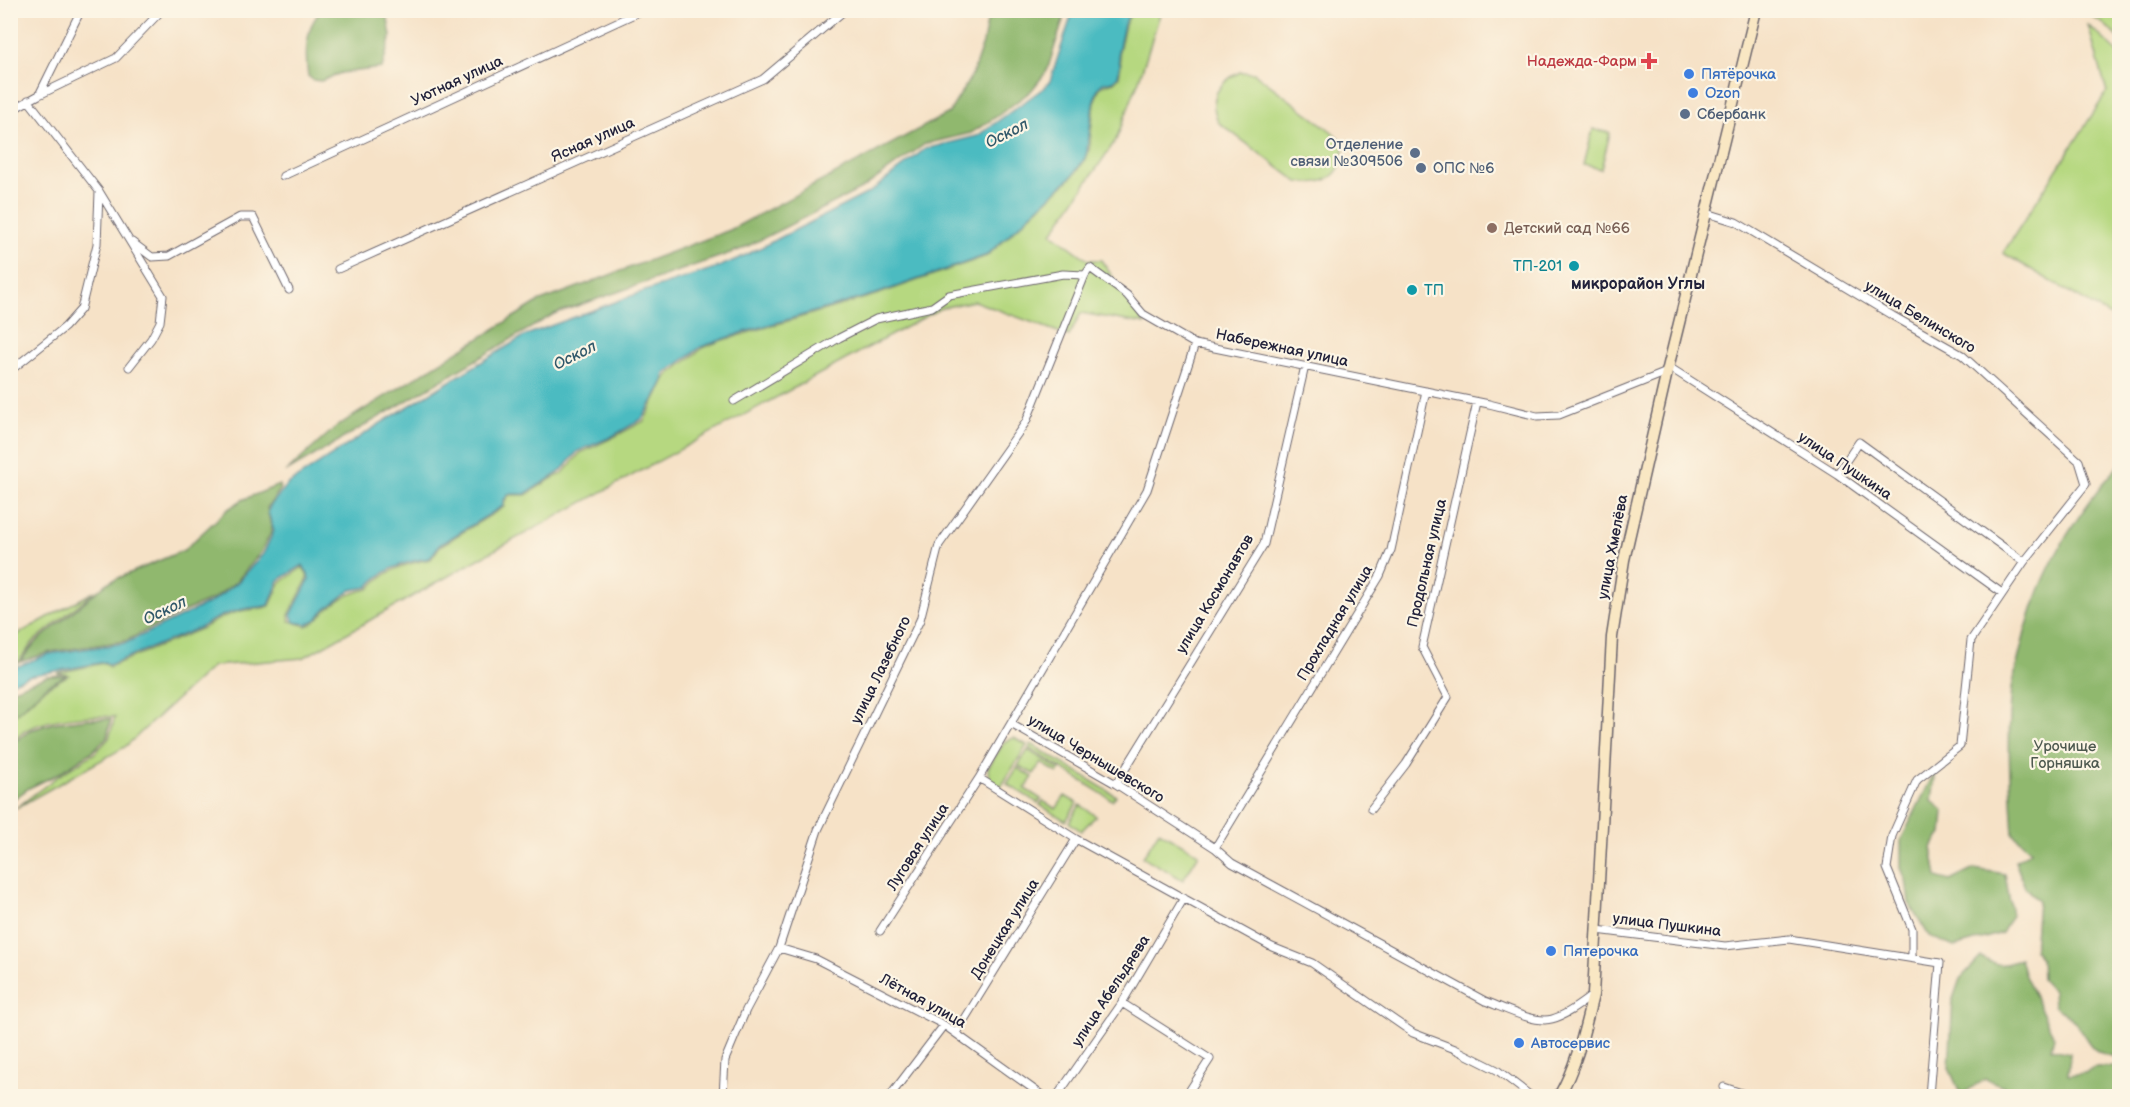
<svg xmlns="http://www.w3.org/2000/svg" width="2130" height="1107" viewBox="0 0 2130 1107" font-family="'Balsamiq Sans',sans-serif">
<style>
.green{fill:#b6d880;stroke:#6c7d5e;stroke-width:1.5}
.forest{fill:#90b86e;stroke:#596d54;stroke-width:1.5}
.water{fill:#4cbbc1;stroke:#376e7e;stroke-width:1.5}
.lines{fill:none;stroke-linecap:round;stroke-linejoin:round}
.minor-casing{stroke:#6c656c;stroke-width:9}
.secondary-casing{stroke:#6c656c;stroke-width:13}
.minor{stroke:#fff;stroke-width:7}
.secondary{stroke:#f9e7c3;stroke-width:10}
.health-dot{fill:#e0444e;stroke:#fcf5e5;stroke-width:2}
.shop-dot{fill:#3f7fe0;stroke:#fcf5e5;stroke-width:2}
.service-dot{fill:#5c6f8a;stroke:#fcf5e5;stroke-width:2}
.education-dot{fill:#8d6e63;stroke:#fcf5e5;stroke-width:2}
.culture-dot{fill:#0f9aa8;stroke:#fcf5e5;stroke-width:2}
.labels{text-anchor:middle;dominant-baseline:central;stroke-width:4.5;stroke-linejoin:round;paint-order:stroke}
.health-label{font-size:15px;fill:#be3a42;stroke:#fcf5e5;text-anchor:end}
.shop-label{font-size:15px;fill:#366cbe;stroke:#fcf5e5;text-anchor:start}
.street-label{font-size:15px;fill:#22223b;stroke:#fcf5e5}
.service-label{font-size:15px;fill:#4e5e75;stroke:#fcf5e5;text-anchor:start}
.education-label{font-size:15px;fill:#785e54;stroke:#fcf5e5;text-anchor:start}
.culture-label{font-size:15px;fill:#0d838f;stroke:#fcf5e5;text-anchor:end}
.park-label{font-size:15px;fill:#4e5950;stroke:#fcf5e5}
.water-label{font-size:16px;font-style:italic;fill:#31586a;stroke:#fcf5e5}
.neighbourhood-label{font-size:16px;font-weight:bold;fill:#22223b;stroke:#fcf5e5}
</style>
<rect width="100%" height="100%" fill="#fcf5e5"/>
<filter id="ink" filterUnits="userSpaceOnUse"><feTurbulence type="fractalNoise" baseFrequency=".0167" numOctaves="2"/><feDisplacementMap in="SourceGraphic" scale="12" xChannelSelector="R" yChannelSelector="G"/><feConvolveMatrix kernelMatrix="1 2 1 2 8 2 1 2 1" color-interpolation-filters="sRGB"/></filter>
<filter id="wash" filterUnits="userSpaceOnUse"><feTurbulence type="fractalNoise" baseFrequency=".008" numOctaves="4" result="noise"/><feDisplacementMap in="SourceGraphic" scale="24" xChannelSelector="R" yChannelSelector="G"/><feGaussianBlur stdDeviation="1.35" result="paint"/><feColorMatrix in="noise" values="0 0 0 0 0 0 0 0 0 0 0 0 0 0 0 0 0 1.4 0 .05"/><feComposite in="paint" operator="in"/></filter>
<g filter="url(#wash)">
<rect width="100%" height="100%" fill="#f6e2c7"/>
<!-- green -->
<path class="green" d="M1132,11H1161L1139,80L1116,140L1052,233L1088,260H1101L1145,324L1081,313L1069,336L974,301L941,308L491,552L303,658L213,666L125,747L16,808L58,776L95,753L109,738L115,717C90,715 54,717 30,728C23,731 17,738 11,742L10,719L47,687L69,675L57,673L104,663L109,667L203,628C213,621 235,611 247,610C255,609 262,609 270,606L280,583L303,567L307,575V580L289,615L290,621L306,626C316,623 318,617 325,611C340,599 350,592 369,589C384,570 408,563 431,559L440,546L504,507L505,501L509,495H526L551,479L562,474L580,453L612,438L644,421L667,376L703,348L720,341L879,294L987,256L1074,175L1086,159L1089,151L1094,104L1099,89L1104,85L1114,82L1119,77L1121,65L1119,51L1125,25Z
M2083,11H2119V38L2104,24Z
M2088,25L2119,53V321L2003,253L2107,92Z
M1240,72L1254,73L1331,131L1344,143C1344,175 1328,186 1298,182L1218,122C1208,98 1218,83 1240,72Z
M1593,129L1610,133L1601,169L1584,165Z
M95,591L33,642L17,664L11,667V638Z
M1014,738L1027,745L1001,787L989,779L988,768L1005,741Z
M1031,744L1116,796L1112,800L1029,748Z
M1028,750L1060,770L1058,773L1041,763L1034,774L1018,766Z
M1017,768L1033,777L1025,789L1041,799L1038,803L1007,784Z
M1065,796L1077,803L1066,821L1040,805L1043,801L1056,809Z
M1080,805L1096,816L1081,831L1069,822Z
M1159,831L1199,854L1183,880L1143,857Z"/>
<!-- forest -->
<path class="forest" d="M321,11H383L387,14L391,36L382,68L341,73L321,81L313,80L308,76C305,56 305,26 321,11Z
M989,11H1066L1047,71L1031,91L996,117L971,133L925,144L863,188L742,249L554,314L286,472L337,426L538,302L730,230L949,113L972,75L983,43Z
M2119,465V1057C2084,1054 2091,1037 2070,1017C2066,1013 2059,1010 2054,1006L2053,991L2042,979L2041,958L2034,950L2038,901L2025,887L2015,861L2031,851L2013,834C2010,785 2007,736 2012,688C2014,676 2017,664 2020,652C2036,579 2071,520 2119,465Z
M279,485L280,490L267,508L272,531L261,552L237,581L213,599L180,613L126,641L50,652L20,662L34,644L107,583L184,550L228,509L242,500Z
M67,675L46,686L11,718V690L47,676Z
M88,719H111L107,737L93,751L58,774L29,788L11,801V744L31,730L53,723Z
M1936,769L1932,801L1944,811L1942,834L1932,847L1937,877L1950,881L1974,869L2005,874L2012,915L2002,933L1954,947L1929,936L1909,903L1906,880L1901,868V840Z
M1981,957C1996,966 2003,967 2020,959L2025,976L2054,1037L2051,1049L2070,1053L2068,1075L2085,1073L2095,1067H2119V1096H2010L2004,1086L1985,1079L1961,1095L1949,1068L1953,999L1960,979Z"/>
<!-- water -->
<path class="water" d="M1073,11H1131L1124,24L1118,51L1120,65L1118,76L1113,81L1103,83L1098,88L1093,104L1087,151L1085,158L1073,175L1057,190L987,255L879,293L741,333L701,347L665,374L662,385L642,419L611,437L578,451L560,472L525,494H509L503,501V506L439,545L430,558C407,561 383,568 368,587L351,590L323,611L317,619L307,624L294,622L291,615L309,580L308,574L303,565L279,580L269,605C260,608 252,607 244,609C229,612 213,619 201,627L109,665L105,662L28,676L11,683V669L49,654L126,643L213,601L238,582L263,554L274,531L268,512L270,506L288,484L381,423L526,335L642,292L721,266L746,255L870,192L925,149L977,136L1045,87L1050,81Z"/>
</g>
<g filter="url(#ink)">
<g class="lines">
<!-- minor casing -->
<g class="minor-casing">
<path id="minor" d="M39,95L81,10
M28,100L99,191L163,296L160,322L151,339L129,367
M10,111L39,95L116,58L162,10
M283,176L643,10
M1707,213L1736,222L1893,316L1962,355L2079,461L2086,484L2024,562L1971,640L1960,746L1917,780L1892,836L1887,868L1912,929V958
M132,242L152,257L169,256L240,217H253L289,290
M338,269L763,79L845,10
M1195,344L1147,490L979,778L1076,839L1272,947L1312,963L1413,1033L1455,1049L1497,1070L1531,1096
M1669,367L1837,474L2002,593
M10,371L65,327L81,309L97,244L99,192
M734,401L839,338L876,319L932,307L949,295L1063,274L1085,275
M1837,474L1859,442L2024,562
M1011,724L1116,784L1215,848L1232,863L1485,1001C1502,1007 1534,1024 1552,1019C1567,1015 1580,1004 1593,995
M1116,784L1264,544L1305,366
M1371,809L1406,764L1448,697L1422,647L1477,402
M1215,848L1380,576L1391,550L1426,391
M1597,930L1725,946L1789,939L1940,963L1929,1096
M880,931L979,778
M779,948L816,959L944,1025L1043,1096
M1122,1003L1210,1059L1186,1096
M956,1033L1076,839
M1724,1087L1750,1096
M723,1096L725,1060L746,1010L779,948L818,830L920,620L939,545L1026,422L1085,275L1090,268L1127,295L1143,314L1195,344L1489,404L1537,416L1559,415L1667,372
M890,1096L944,1025
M1057,1096L1122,1003L1184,898"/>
</g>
<!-- secondary casing -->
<g class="secondary-casing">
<path id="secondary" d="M1559,1096C1577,1065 1584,1031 1593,995L1612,637L1624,560L1667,372L1756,10"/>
</g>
<!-- minor -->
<use href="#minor" class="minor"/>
<!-- secondary -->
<use href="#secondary" class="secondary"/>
</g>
</g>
<!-- markers -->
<path class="health-dot" d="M1646 52h6v6h6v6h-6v6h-6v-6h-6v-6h6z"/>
<g class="shop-dot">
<circle cx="1689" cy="74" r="6"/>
<circle cx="1693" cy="93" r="6"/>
<circle cx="1551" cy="951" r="6"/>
<circle cx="1519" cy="1043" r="6"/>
</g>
<g class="service-dot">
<circle cx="1685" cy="114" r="6"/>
<circle cx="1415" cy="153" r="6"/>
<circle cx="1421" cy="168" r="6"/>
</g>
<circle class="education-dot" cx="1492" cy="228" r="6"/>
<g class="culture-dot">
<circle cx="1574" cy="266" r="6"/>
<circle cx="1412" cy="290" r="6"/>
</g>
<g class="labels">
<!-- health labels -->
<g class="health-label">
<text x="1637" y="61">Надежда-Фарм</text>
</g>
<!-- shop labels -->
<g class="shop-label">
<text x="1701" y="74">Пятёрочка</text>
<text x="1705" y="93">Ozon</text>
<text x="1563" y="951">Пятерочка</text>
<text x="1531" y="1043">Автосервис</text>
</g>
<!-- street labels -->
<g class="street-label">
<text transform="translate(457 81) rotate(-25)">Уютная улица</text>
<text transform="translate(593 140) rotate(-24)">Ясная улица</text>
<text transform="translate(1920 317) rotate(31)">улица Белинского</text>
<text transform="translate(1282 348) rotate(12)">Набережная улица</text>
<text transform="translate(1845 466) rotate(34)">улица Пушкина</text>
<text transform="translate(1613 547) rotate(-79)">улица Хмелёва</text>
<text transform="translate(1427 563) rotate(-77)">Продольная улица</text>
<text transform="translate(1215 594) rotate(-59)">улица Космонавтов</text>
<text transform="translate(1335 623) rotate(-59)">Прохладная улица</text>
<text transform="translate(881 670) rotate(-64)">улица Лазебного</text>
<text transform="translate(1096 759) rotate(31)">улица Чернышевского</text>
<text transform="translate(918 847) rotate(-57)">Луговая улица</text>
<text transform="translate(1667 925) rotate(7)">улица Пушкина</text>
<text transform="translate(1005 929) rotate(-58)">Донецкая улица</text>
<text transform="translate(1111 991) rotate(-57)">улица Абельдяева</text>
<text transform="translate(923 1001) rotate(29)">Лётная улица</text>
</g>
<!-- service labels -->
<g class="service-label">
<text x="1697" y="114">Сбербанк</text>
<text x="1403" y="144" text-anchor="end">Отделение<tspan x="1403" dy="17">связи №309506</tspan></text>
<text x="1433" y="168">ОПС №6</text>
</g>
<!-- education labels -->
<g class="education-label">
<text x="1504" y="228">Детский сад №66</text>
</g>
<!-- culture labels -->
<g class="culture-label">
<text x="1562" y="266">ТП-201</text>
<text x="1424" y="290" text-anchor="start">ТП</text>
</g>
<!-- park labels -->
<g class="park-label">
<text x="2065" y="746">Урочище<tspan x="2065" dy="17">Горняшка</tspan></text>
</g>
<!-- water labels -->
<g class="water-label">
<text transform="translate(1007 134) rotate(-27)">Оскол</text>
<text transform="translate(575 356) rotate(-27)">Оскол</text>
<text transform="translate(165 611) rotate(-25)">Оскол</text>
</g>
<!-- neighbourhood labels -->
<g class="neighbourhood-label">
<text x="1638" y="284">микрорайон Углы</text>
</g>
</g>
<!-- margin -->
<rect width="2130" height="1107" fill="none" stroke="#fcf5e5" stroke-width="36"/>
</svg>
